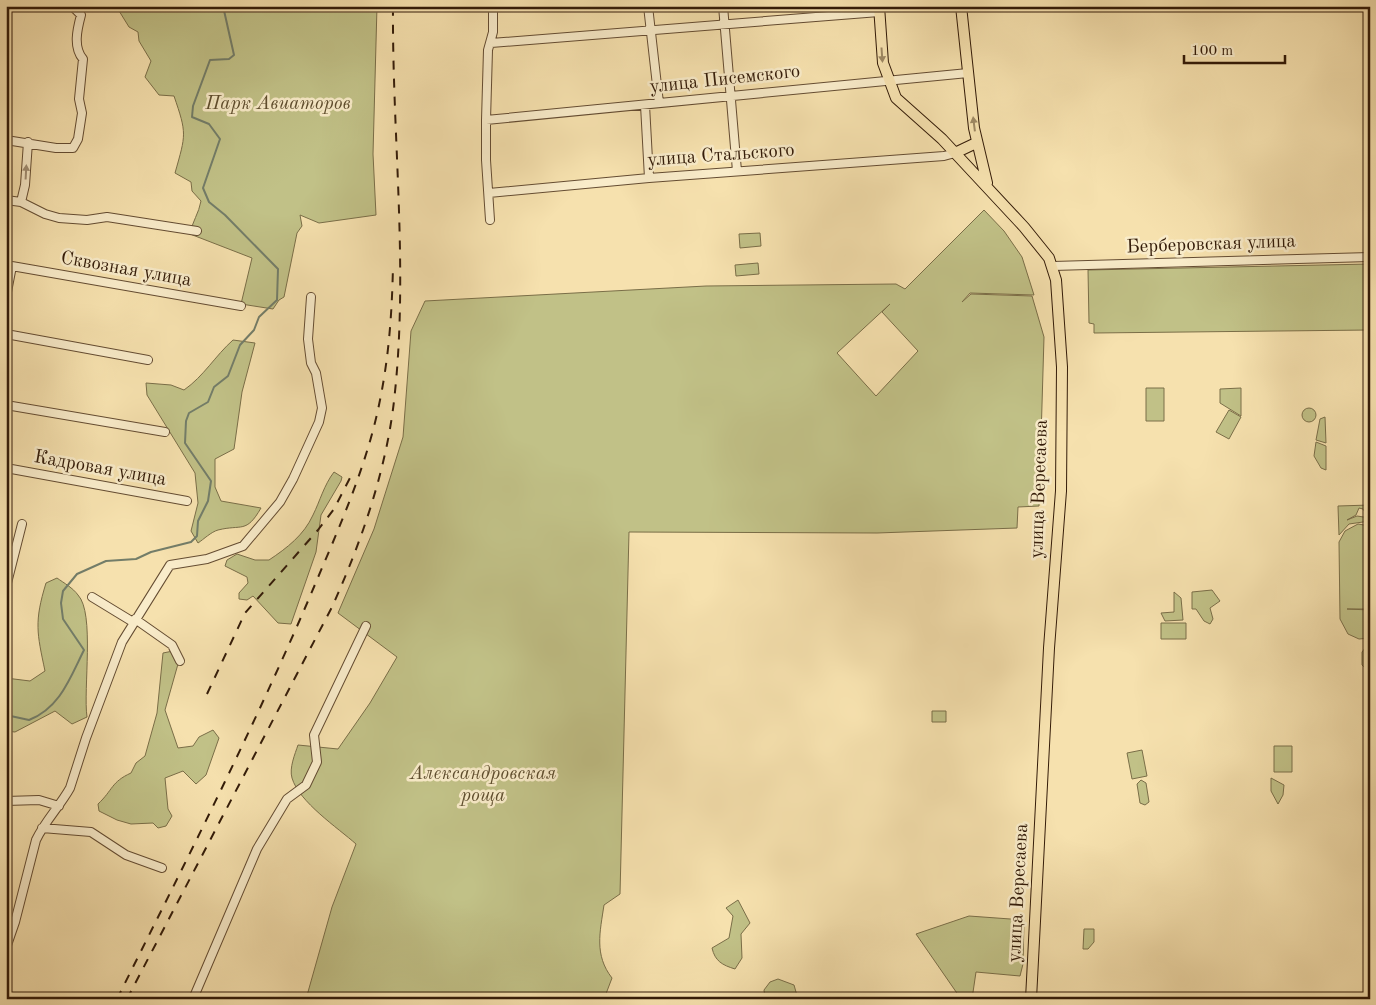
<svg xmlns="http://www.w3.org/2000/svg" width="1376" height="1005" viewBox="0 0 1376 1005" font-family="'Old Standard TT',serif">
<style>
.green{fill:#c1c187;stroke:#7a6e48;fill-rule:evenodd}
.lines{fill:none;stroke-linecap:round;stroke-linejoin:round}
.stream{stroke:#737d69;stroke-width:2}
.minor-casing{stroke:#644c32;stroke-width:10}
.major-casing{stroke:#331b08;stroke-width:12}
.minor{stroke:#f9ecca;stroke-width:8}
.major{stroke:#f6e1ae;stroke-width:10}
.rail{stroke:#331b08;stroke-width:2;stroke-dasharray:9 9;stroke-linecap:butt}
.oneway{fill:#9e8863}
.oneway2{fill:#a08e73}
.labels{text-anchor:middle;dominant-baseline:central;stroke-width:5;stroke-linejoin:round;paint-order:stroke}
.street-label{font-size:19px;fill:#331b08;stroke:#f9ecca}
.park-label{font-size:19px;font-style:italic;fill:#5e4d2e;stroke:#f9ecca}
</style>
<rect width="100%" height="100%" fill="#f6e1ae"/>
<filter id="stains"><feTurbulence type="fractalNoise" baseFrequency=".004" numOctaves="4"/><feColorMatrix values="0 0 0 0 .2 0 0 0 0 .09 0 0 0 0 .02 0 0 0 .5 -.17"/></filter>
<radialGradient id="worn" r=".72"><stop offset=".6" stop-color="#630" stop-opacity="0"/><stop offset="1" stop-color="#630" stop-opacity=".3"/></radialGradient>
<!-- green -->
<path class="green" d="M116,6H377L373,154L376,215L319,223L300,215L302,226L297,233L284,297L279,300L273,309L241,304L252,258L190,234C192,222 199,213 201,201L192,191L191,182L175,173C186,134 187,134 174,96L159,95L145,77L151,61L139,41L138,32L129,27Z
M984,210L1004,231L1022,257L1034,295L970,293L962,302L971,294L1032,296L1044,337L1039,506L1018,507L1017,528L877,533L629,532L620,894L604,905C600,932 594,955 612,978L604,999H306L332,907L356,844C338,828 299,802 292,778C289,768 295,754 298,745L338,749L370,703L397,657L338,613L374,529L403,437L411,331L425,301L706,286L896,284L905,289ZM890,304L882,312L918,351L876,396L837,353Z
M760,233L761,246L740,248L739,234Z
M758,263L759,274L736,276L735,265Z
M1370,264V330L1094,333V324L1089,323L1088,270Z
M233,340L255,343L242,392L234,449L215,459V487L221,501L261,508C246,534 242,524 218,530C211,532 204,539 198,543L191,531L198,503L195,473L147,395L146,383L171,385L184,390C204,376 215,356 233,340Z
M1146,388H1164V421H1146Z
M1241,388V416L1220,403V389Z
M1302 415a7 7 0 1 1 14 0a7 7 0 1 1-14 0Z
M1229,410L1241,417L1229,439L1216,432Z
M1325,417L1326,443L1316,440L1320,419Z
M1316,442L1326,446V470L1321,468L1314,456Z
M334,472L342,477L341,481L321,515L316,552L291,624L278,623L253,596L247,600L239,599V593L248,583L247,577L225,566L227,560L237,554L255,560H269C287,548 304,535 313,515C320,501 324,485 334,472Z
M1370,505V516L1366,514L1363,509L1359,508L1356,515L1347,520L1357,516L1370,518V521L1349,524L1339,535L1338,506Z
M1358,524L1370,526V609H1347L1370,610V638L1359,639L1348,634L1340,619L1339,542L1345,531Z
M57,578C64,583 73,588 78,595C95,613 83,689 87,717L72,724L55,711L15,732L6,731V678L30,681L45,671C37,633 34,622 46,583Z
M1212,590L1220,601L1210,608L1213,619L1210,624L1204,621L1196,609H1192V592Z
M1174,592L1181,598L1183,620L1165,621L1161,613L1174,612Z
M1161,623H1186V639H1161Z
M1366,647H1370V669L1367,670L1362,665V652Z
M173,651L178,664L165,710L178,748L193,746L199,737L213,730L219,738L206,775L196,784L183,771L165,778L168,809L172,816L166,826L158,828L153,823L131,824L117,820L99,811L98,804C113,790 111,782 131,773L136,763L145,756L157,713L163,653Z
M932,711H946V722H932Z
M1274,746H1292V772H1274Z
M1142,750L1147,776L1132,779L1127,753Z
M1271,778L1284,785L1283,795L1278,804L1271,791Z
M1141,780L1146,783L1149,802L1145,805L1140,803L1137,784Z
M738,900L750,923L741,934L742,958L735,969C722,965 715,961 712,948L729,938L733,916L726,908Z
M969,916L1024,920L1023,964L1020,976L976,972L972,999H961L916,934Z
M1084,929H1094V942L1088,949H1083Z
M778,979L794,985L798,999H765L764,990L770,982Z"/>
<g class="lines">
<!-- stream -->
<path class="stream" d="M6,715L29,720C60,708 70,678 84,650L63,619L61,603L63,591L77,574L106,561L136,559L151,552L191,542L197,536L198,521L208,501L211,481L185,443L186,421L189,413L208,402L214,387L228,376L240,345L254,330L259,317L277,300L278,269L225,215L209,202L203,188L220,139L209,124L192,117L193,106L210,60L229,59L234,55L223,6"/>
<!-- minor casing -->
<g class="minor-casing">
<path id="minor" d="M648,6L659,103
M723,6L737,171
M491,43L879,12
M645,105L649,178
M486,120L968,73
M6,140L56,148H73L78,139L82,113L79,99L83,59C73,47 77,30 81,15L72,6
M489,193L649,178L944,156L955,153
M6,200L21,202L45,214L59,218L87,220L107,217L197,231
M21,202L25,185L28,142
M490,220L486,160V120L488,50L493,32V6
M6,265L241,306
M1053,266L1370,257
M6,297L12,266
M6,334L148,360
M6,405L165,432
M6,468L187,501
M6,587L22,524
M92,597L133,622
M135,619L172,645L180,661
M6,801L39,800L59,806
M42,828L91,832L126,855L162,868
M6,948L15,922L36,840C45,821 60,806 70,788L86,738L122,642L170,565L207,559L243,546L280,502L293,479L319,422L322,408L316,373L311,363L308,339L311,297
M193,999L257,849L287,799L306,785L317,762L314,735L366,626"/>
</g>
<!-- major casing -->
<g class="major-casing">
<path id="major" d="M879,6L883,63L896,98L942,139L1024,227L1049,258L1056,280L1062,367L1061,491L1049,648L1031,999
M961,6L974,128L987,183
M955,153L976,143"/>
</g>
<!-- minor -->
<use href="#minor" class="minor"/>
<!-- major -->
<use href="#major" class="major"/>
<!-- rail -->
<path class="rail" d="M207,694L245,613L318,530L334,509L352,474
M117,999C184,865 252,732 311,594C337,532 367,467 380,400C389,356 392,312 393,266
M127,999L332,607C361,543 386,471 394,401C409,270 392,137 393,6"/>
</g>
<!-- one-way arrows -->
<defs><path id="oneway-solid" d="M-6-.8H1V-3.2L6.5 0L1 3.2V.8H-6Z" transform="scale(1.25)"/></defs>
<g class="oneway">
<use href="#oneway-solid" transform="translate(882 55) rotate(86)"/>
<use href="#oneway-solid" transform="translate(974 124) rotate(-97)"/>
</g>
<use class="oneway2" href="#oneway-solid" transform="translate(26 172) rotate(-87)"/>
<g class="labels">
<!-- street labels -->
<g class="street-label">
<text transform="translate(725 80) rotate(-6)">улица Писемского</text>
<text transform="translate(721 156) rotate(-4)">улица Стальского</text>
<text transform="translate(1211 245) rotate(-2)">Берберовская улица</text>
<text transform="translate(126 270) rotate(10)">Сквозная улица</text>
<text transform="translate(100 469) rotate(10)">Кадровая улица</text>
<text transform="translate(1040 489) rotate(-88)">улица Вересаева</text>
<text transform="translate(1019 893) rotate(-87)">улица Вересаева</text>
</g>
<!-- park labels -->
<g class="park-label">
<text x="278" y="104">Парк Авиаторов</text>
<text x="483" y="774">Александровская<tspan x="483" dy="22">роща</tspan></text>
</g>
</g>
<!-- margin -->
<rect width="1376" height="1005" fill="none" stroke="#f6e1ae" stroke-width="25"/>
<rect x="8" y="8" width="1361" height="990" fill="none" stroke="#331b08" stroke-width="2.5"/>
<rect x="12" y="12" width="1351" height="980" fill="none" stroke="#331b08"/>
<!-- scale -->
<path d="M1184 55v8h101v-8" fill="none" stroke="#331b08" stroke-width="2.5"/>
<text x="1191" y="55" font-size="15" fill="#331b08" stroke="#f9ecca" stroke-width="4" paint-order="stroke">100 m</text>
<rect width="100%" height="100%" filter="url(#stains)"/>
<rect width="100%" height="100%" fill="url(#worn)"/>
</svg>
